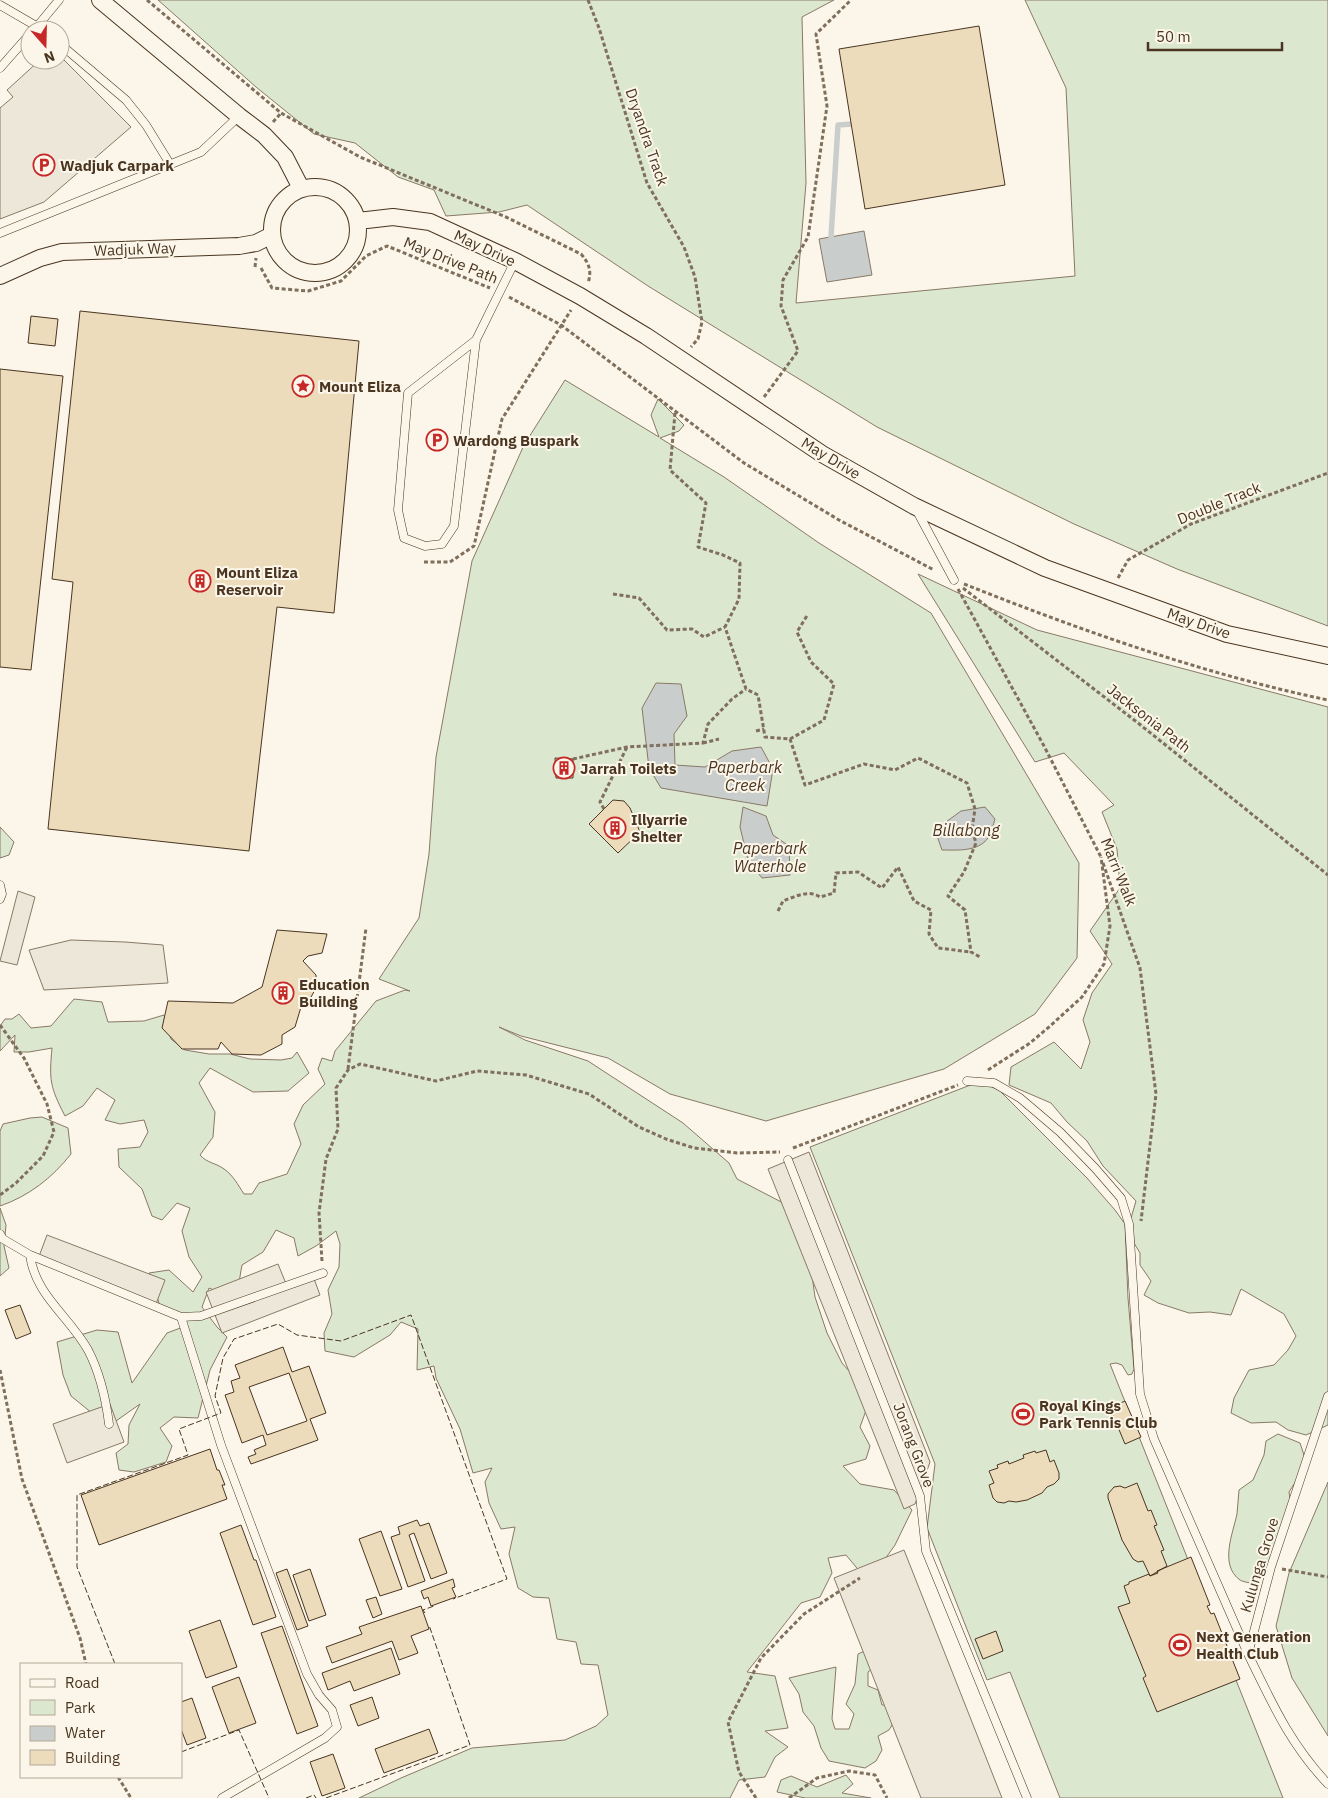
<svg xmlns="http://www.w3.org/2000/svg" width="1328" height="1798" viewBox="0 0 1328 1798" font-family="'IBM Plex Sans',sans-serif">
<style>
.green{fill:#dce7d0;stroke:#887966}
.parking{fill:#ede7d9;stroke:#887966}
.water{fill:#c9cecd;stroke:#887966}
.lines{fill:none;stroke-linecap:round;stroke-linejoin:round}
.stream{stroke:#c9cecd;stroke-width:5.5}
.building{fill:#ecdcbc;stroke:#4a3520;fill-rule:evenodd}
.lane-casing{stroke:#4a3520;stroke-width:9}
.street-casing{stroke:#4a3520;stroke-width:18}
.path{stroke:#7f6f5c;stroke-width:3;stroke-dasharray:4 2.5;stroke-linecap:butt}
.lane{stroke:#fbf6e9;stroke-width:8}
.street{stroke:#fbf6e9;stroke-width:16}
.fence{stroke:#4a3520;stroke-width:1;stroke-dasharray:6 2.5;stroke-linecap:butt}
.labels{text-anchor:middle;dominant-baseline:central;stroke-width:4;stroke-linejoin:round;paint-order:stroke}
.street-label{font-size:15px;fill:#4a3520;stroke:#fbf6e9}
.poi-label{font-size:15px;font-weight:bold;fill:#4a3520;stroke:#fbf6e9;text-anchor:start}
.water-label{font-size:16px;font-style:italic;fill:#4a3520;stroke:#fbf6e9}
</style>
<rect width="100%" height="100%" fill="#fbf6e9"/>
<!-- green -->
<path class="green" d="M158,0H834L802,17L806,183L796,303L1075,276L1066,88L1025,0H1328V626L1177,569L1074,524L877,427L648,286L527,205L499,212L446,216L434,190L398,177L355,143L314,134L256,87Z
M565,380L659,437L651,415L658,399L684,425L679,431L660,438L724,477L819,543L931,613L1079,863L1077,958L1035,1014L944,1069L766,1121L670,1094L608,1058L521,1036L499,1027L525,1040L588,1061L683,1123L729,1163L737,1179L789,1206L809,1254L815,1297L827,1333L842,1363L857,1380L868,1405L860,1427L870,1446L866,1459L843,1466L860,1484L894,1490L912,1510L895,1545L878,1569L861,1573L846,1555L828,1558L832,1573L820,1597L801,1603L747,1672L775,1676L788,1728L765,1731L788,1747L775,1757L765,1777L739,1780L730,1798H359L401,1778L472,1748L565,1740L596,1726L608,1715L598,1665L581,1664L576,1642L557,1639L549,1598L533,1597L518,1588L509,1554L515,1527L501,1529L489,1503L485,1482L492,1468L473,1473L460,1429L436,1378L434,1366L417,1370L418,1329L401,1322L390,1335L354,1357L325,1351L324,1333L332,1314L328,1290L339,1267L340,1244L336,1231L316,1246L298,1256L294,1238L276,1230L263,1252L242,1265L238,1288L226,1295L209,1288L202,1307L217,1327L227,1337L210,1370L198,1418L174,1417L160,1428L172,1446L166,1462L134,1472L119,1470L116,1453L128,1444L129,1425L140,1404L116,1421L98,1418L71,1396L63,1375L57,1342L97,1330L118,1332L132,1383L167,1333L183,1327L179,1315L162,1312L149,1273L169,1270L193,1292L202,1277L189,1257L182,1231L190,1208L177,1203L162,1220L152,1216L142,1189L119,1167L118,1149L140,1147L148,1132L144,1120L120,1124L105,1120L115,1100L97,1088L83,1106L65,1116C50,1087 49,1080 52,1048L29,1052H14L15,1035L0,1051V1026L5,1019H12L19,1014L31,1028L51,1026L74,999L102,1002L108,1022L144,1021L164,1015L171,1039L185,1050L209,1054H230L250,1059L281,1060L292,1058L297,1052L309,1073L288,1091L253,1092L210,1068L199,1083L215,1112L213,1137L200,1155C207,1163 216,1163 224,1169C233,1175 238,1185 244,1194H252L259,1183L287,1174L301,1144L294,1124L303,1105L325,1084L318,1069L322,1058L332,1061L335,1051L376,1001L405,990L410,991L379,979L419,918L429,854L436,757L472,561L524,445Z
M918,574L1037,630L1328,707V1425L1306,1435L1288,1430L1276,1422L1251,1423L1231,1413L1234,1398L1249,1370L1274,1365L1288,1350L1296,1336L1284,1314L1241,1289L1231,1315L1210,1312L1189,1313L1158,1303L1144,1295L1151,1281L1140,1265V1253L1134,1243L1131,1218L1136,1201L1103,1166L1087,1141L1067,1122L1051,1103L1009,1085L1011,1067L1054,1042L1081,1069L1090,1042L1083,1020L1092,993L1112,964L1090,931L1120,888L1117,849L1102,812L1114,805L1064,753L1035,762Z
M0,827L14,842L9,855L0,858Z
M973,1084L987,1085L999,1090L1087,1178L1115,1210L1125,1224L1128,1298L1134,1369L1132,1374L1128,1375L1122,1365L1116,1363L1110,1364L1283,1798H1060L1010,1672L987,1680L927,1528L935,1464L810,1147Z
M42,1117L68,1128L71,1154C52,1178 29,1196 0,1206V1131L3,1124L30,1118Z
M0,1208L6,1225L4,1246L9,1268L0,1276Z
M1278,1434L1300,1443L1307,1464L1289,1492L1291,1504L1274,1552L1263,1575L1255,1584C1251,1583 1243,1582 1240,1580C1219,1565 1233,1533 1237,1514C1238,1506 1238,1498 1239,1490L1253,1480L1264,1455L1266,1441Z
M1328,1482V1736L1292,1678L1276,1626L1289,1573Z
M871,1648L882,1661L868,1672V1686L878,1690L882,1705H893L897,1717L889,1730L878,1736L882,1750L876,1761L865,1768L829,1761L821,1748L814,1726L803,1712L799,1694L789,1678L836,1667L832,1719L835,1729H849L854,1714L846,1704L855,1684L858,1654Z
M846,1775L853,1784L842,1793L871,1798H805L777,1792L781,1780L791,1776L817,1787Z"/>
<!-- parking -->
<path class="parking" d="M60,56L131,127L44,202L0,219V108L13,97L7,90L40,60H60Z
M18,891L35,897L17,965L0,961Z
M71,940L125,942L163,945L168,983L44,990L29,950Z
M809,1152L930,1462L915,1504L904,1509L768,1169Z
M47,1235L165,1280L156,1304L38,1259Z
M278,1264L287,1286L313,1276L320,1295L222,1333L206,1292Z
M110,1404L124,1442L67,1463L53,1424Z
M904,1550L1002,1798H921L834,1578Z"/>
<!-- water -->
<path class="water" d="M864,231L872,275L827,282L819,239Z
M656,683L681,684L687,716L674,734L675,765L705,767L732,751L761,747L773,769L767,806L661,788L649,768L642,708Z
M743,807L766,816L773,835L789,846L790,875L762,878L748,860L740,827Z
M985,807L995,819C993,824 992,834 988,838C978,852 957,850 942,850L935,830L961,811Z"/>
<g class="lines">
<!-- stream -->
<path class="stream" d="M831,237L838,125L852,124"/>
</g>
<!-- building -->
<path class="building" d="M979,26L1005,185L865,209L839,49Z
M80,311L359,341L334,613L277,607L249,851L48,829L73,582L52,579Z
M31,316L58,319L55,346L28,343Z
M0,369L63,376L31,670L0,667Z
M555,758L573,759V778H556Z
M613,800L624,801L630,808L640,832L618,853L589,824Z
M277,930L327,934L322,953L308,956L303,961L316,975V988L311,997L301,1007L295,1027L282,1035V1044L261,1055L232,1054L221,1042L218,1049H182L162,1028L168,1001L233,1003L262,987Z
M20,1305L31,1333L16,1339L5,1310Z
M283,1347L292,1372L309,1366L326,1413L310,1419L318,1440L251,1464L248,1457L256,1454L254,1450L266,1445L263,1435L242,1443L225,1395L234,1392L231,1381L240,1378L235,1365ZM289,1373L307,1421L267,1435L249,1387Z
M1125,1401L1141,1437L1125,1444L1110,1408Z
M210,1449L217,1470H219L225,1485H222L227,1499L99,1545L81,1495Z
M1046,1450L1050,1462L1054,1460L1059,1473V1479L1054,1484L1047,1487L1042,1493L1027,1500L1016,1502L1009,1501L1004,1503L997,1502L993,1498L989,1485L994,1483L989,1471L998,1468L997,1465L1008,1461L1009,1464L1024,1458L1023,1455L1035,1451L1036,1453Z
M1137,1483L1148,1511L1151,1510L1157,1525L1154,1526L1164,1550L1161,1551L1167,1566L1150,1576L1143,1561L1138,1562L1133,1559L1122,1540L1108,1498V1494L1114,1487L1120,1486L1125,1488Z
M417,1520L420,1526L429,1523L447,1573L431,1579L414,1533L409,1535L425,1581L408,1587L391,1537L400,1534L398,1527Z
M241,1525L254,1560H256L276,1617L253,1625L220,1533Z
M381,1531L402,1589L380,1596L359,1539Z
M1191,1557L1210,1605L1207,1606L1211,1614L1214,1613L1240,1679L1157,1712L1143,1678L1146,1676L1118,1607L1130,1603L1124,1586L1129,1584V1582L1149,1574L1150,1576L1158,1573L1157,1571Z
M287,1569L308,1626L297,1630L276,1573Z
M310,1569L326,1615L309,1621L293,1575Z
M453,1579L455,1587L452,1588L456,1597L431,1606L428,1597L424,1599L421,1591Z
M376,1597L382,1614L373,1618L366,1600Z
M421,1606L429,1629L411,1636L418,1653L399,1660L392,1641L332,1663L326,1647L362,1634L359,1627Z
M220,1620L237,1667L206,1678L189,1631Z
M282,1626L318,1726L297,1734L261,1633Z
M996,1631L1003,1651L983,1659L975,1639Z
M391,1648L400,1674L354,1691L350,1681L328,1690L322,1673Z
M239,1677L256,1723L229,1733L212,1687Z
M372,1697L379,1718L358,1726L350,1705Z
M192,1698L206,1738L187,1745L181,1729V1702Z
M429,1729L438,1753L384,1773L375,1749Z
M333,1754L345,1788L322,1796L310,1762Z"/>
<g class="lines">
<!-- lane casing -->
<g class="lane-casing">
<path id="lane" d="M0,5L43,30
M35,29L59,0
M60,44L126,100L146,125L170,164
M0,68L30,34
M0,233L201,152L239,116
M476,340L408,393L398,510L404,538L425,546L442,544L454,526L476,340L515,261
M917,511L954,580
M0,885L2,894L0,899
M967,1081L994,1083L1020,1098L1060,1132L1095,1168L1121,1198L1129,1224L1140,1394L1154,1439L1248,1654
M788,1160L920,1496L926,1551L1027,1798
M0,1234L3,1239L30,1255L181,1317L201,1316L323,1273
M30,1255C35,1295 69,1316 88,1350C99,1371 106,1400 109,1424
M181,1317L221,1445L307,1674L319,1695L332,1710L337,1727L325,1738L222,1798
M1328,1396L1271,1567L1248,1654C1272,1703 1290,1744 1328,1784"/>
</g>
<!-- street casing -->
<g class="street-casing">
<path id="street" d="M100,0L239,116L264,135L285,157L301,188
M272 230a43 43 0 1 1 86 0a43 43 0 1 1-86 0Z
M358,221L393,217L430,222L515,261L580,296L646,336L822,454L914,506L1045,568L1227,634L1328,656
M0,276L40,258L62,252L239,246L256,243L272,235"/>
</g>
<!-- path -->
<path class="path" d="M147,0L281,113L360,157L506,217L581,254C589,263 592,271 588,283
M588,0L599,28L647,183L684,247L695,277L702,322L698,339L691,347
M273,122L281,113
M255,267L256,258
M261,268L272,288L308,291L341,281L366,256L387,246L490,288
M509,297L561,325L744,463L839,520L934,570
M764,397L798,351L781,306L783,280L808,237L827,106L816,34L851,0
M675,413L670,470L706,503L698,547L723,555L740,563L739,599L725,627L746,689L758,695L765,737L790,739L805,785L864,764L895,770L918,758L967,783L975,809L972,829L976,843L964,872L948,896L965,910L971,952L980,957
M424,562H450L474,546L502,419L571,310
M1118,578L1128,560L1191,524L1328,473
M964,584C1083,631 1203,674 1328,700
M963,588L1138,723L1328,875
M958,589L1044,746L1101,857
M613,594L639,598L667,630L692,629L704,637L725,627
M756,731L764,729
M790,739L824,720L834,684L811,662L797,632L808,614
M703,743L719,739
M573,759L627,747L703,743L708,724L732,699L746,689
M604,809L600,802L627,747
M1103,863L1140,968L1156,1094L1141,1221
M778,911L783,901C794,897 809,889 820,897L834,893L836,873L858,872L882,888L898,867L914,901L931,910L929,934L938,948L971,952
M0,1025L24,1058L47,1104L54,1132L43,1156L16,1183L0,1195
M348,1069L366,928
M988,1070L1030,1043L1049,1027L1082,997L1104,964L1110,926L1101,857
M793,1148L958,1085
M322,1261L319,1213L326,1159L338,1129L336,1088L348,1070L360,1064L436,1081L477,1071L526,1075L589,1094L639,1127L666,1139L694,1148L737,1153L780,1152
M0,1370L22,1479L80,1638L86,1664
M1282,1569L1328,1577
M118,1777L131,1798
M756,1798L739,1772L728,1722L761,1658L804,1614L860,1578
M789,1798L817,1778L849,1771L875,1775L887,1798"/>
<!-- lane -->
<use href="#lane" class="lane"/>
<!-- street -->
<use href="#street" class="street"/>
<!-- fence -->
<path class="fence" d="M425,1613L423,1610L434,1606
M115,1664L77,1567V1495L188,1455L179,1429L221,1413L215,1396L223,1358L234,1339L278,1324L297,1335L341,1341L411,1315L507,1579L453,1599
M181,1752L239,1730L269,1798
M306,1798L314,1795L316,1798
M326,1798L470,1745L429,1625"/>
</g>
<!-- icons -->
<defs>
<g id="parking-ring" transform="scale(1.125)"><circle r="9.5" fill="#fbf6e9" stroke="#c62828" stroke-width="1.5"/><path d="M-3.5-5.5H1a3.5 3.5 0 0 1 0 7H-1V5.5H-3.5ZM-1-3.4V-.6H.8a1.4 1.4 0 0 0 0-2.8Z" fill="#c62828"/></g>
<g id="sight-ring" transform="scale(1.125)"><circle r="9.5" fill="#fbf6e9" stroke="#c62828" stroke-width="1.5"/><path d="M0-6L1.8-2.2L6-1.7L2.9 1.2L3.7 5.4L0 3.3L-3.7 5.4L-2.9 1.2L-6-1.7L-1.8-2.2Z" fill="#c62828"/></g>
<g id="building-ring" transform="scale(1.125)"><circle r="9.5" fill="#fbf6e9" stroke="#c62828" stroke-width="1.5"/><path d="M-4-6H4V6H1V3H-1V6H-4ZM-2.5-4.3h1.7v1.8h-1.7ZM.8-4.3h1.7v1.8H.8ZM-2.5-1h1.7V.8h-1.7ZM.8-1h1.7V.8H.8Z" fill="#c62828"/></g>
<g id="stadium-ring" transform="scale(1.125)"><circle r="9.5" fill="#fbf6e9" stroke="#c62828" stroke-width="1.5"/><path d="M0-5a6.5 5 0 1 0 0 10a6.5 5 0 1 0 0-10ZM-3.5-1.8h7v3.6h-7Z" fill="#c62828"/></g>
</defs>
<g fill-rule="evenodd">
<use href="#parking-ring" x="44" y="165"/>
<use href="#sight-ring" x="303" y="386"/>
<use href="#parking-ring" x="437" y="440"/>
<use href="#building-ring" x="200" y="581"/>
<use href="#building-ring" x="564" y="768"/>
<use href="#building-ring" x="615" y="828"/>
<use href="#building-ring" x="283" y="993"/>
<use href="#stadium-ring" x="1023" y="1414"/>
<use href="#stadium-ring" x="1180" y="1645"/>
</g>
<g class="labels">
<!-- street labels -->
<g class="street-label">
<text transform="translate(647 137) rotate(71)">Dryandra Track</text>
<text transform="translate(485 248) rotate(25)">May Drive</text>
<text transform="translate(135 249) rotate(-2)">Wadjuk Way</text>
<text transform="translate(451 260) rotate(22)">May Drive Path</text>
<text transform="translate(831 458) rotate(31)">May Drive</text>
<text transform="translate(1219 503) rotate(-22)">Double Track</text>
<text transform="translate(1199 623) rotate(19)">May Drive</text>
<text transform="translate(1149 718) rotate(38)">Jacksonia Path</text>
<text transform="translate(1119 872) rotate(68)">Marri Walk</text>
<text transform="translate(914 1445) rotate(69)">Jorang Grove</text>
<text transform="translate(1259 1565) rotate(-73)">Kulunga Grove</text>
</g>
<!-- poi labels -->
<g class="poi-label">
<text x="60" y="165">Wadjuk Carpark</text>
<text x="319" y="386">Mount Eliza</text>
<text x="453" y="440">Wardong Buspark</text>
<text x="216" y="572">Mount Eliza<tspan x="216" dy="17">Reservoir</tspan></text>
<text x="580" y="768">Jarrah Toilets</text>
<text x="631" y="819">Illyarrie<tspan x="631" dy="17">Shelter</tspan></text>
<text x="299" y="984">Education<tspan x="299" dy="17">Building</tspan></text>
<text x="1039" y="1405">Royal Kings<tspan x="1039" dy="17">Park Tennis Club</tspan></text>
<text x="1196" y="1636">Next Generation<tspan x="1196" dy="17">Health Club</tspan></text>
</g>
<!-- water labels -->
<g class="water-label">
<text x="745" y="767">Paperbark<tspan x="745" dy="18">Creek</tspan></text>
<text x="966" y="830">Billabong</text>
<text x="770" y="848">Paperbark<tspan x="770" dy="18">Waterhole</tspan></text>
</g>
</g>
<!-- legend -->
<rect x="20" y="1663" width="162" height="115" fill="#fbf6e9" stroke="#b4a999"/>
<rect x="30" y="1679" width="25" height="8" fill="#fbf6e9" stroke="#b4a999"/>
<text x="65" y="1688" font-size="15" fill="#4a3520">Road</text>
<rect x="30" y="1700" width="25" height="15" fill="#dce7d0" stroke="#b4a999"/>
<text x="65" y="1713" font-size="15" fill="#4a3520">Park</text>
<rect x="30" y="1726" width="25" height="15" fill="#c9cecd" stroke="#b4a999"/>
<text x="65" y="1738" font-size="15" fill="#4a3520">Water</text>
<rect x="30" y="1750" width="25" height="15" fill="#ecdcbc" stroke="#b4a999"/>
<text x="65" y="1763" font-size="15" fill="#4a3520">Building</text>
<!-- north arrow -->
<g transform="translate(45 45) rotate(160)"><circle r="24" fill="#fbf6e9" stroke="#b4a999"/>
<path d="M0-4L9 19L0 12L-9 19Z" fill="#c62828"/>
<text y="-8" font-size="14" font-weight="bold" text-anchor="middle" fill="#4a3520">N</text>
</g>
<!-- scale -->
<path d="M1148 42v8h134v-8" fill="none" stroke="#4a3520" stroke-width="2.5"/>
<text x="1156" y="42" font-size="15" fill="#4a3520" stroke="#fbf6e9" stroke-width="4" paint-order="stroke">50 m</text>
</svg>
